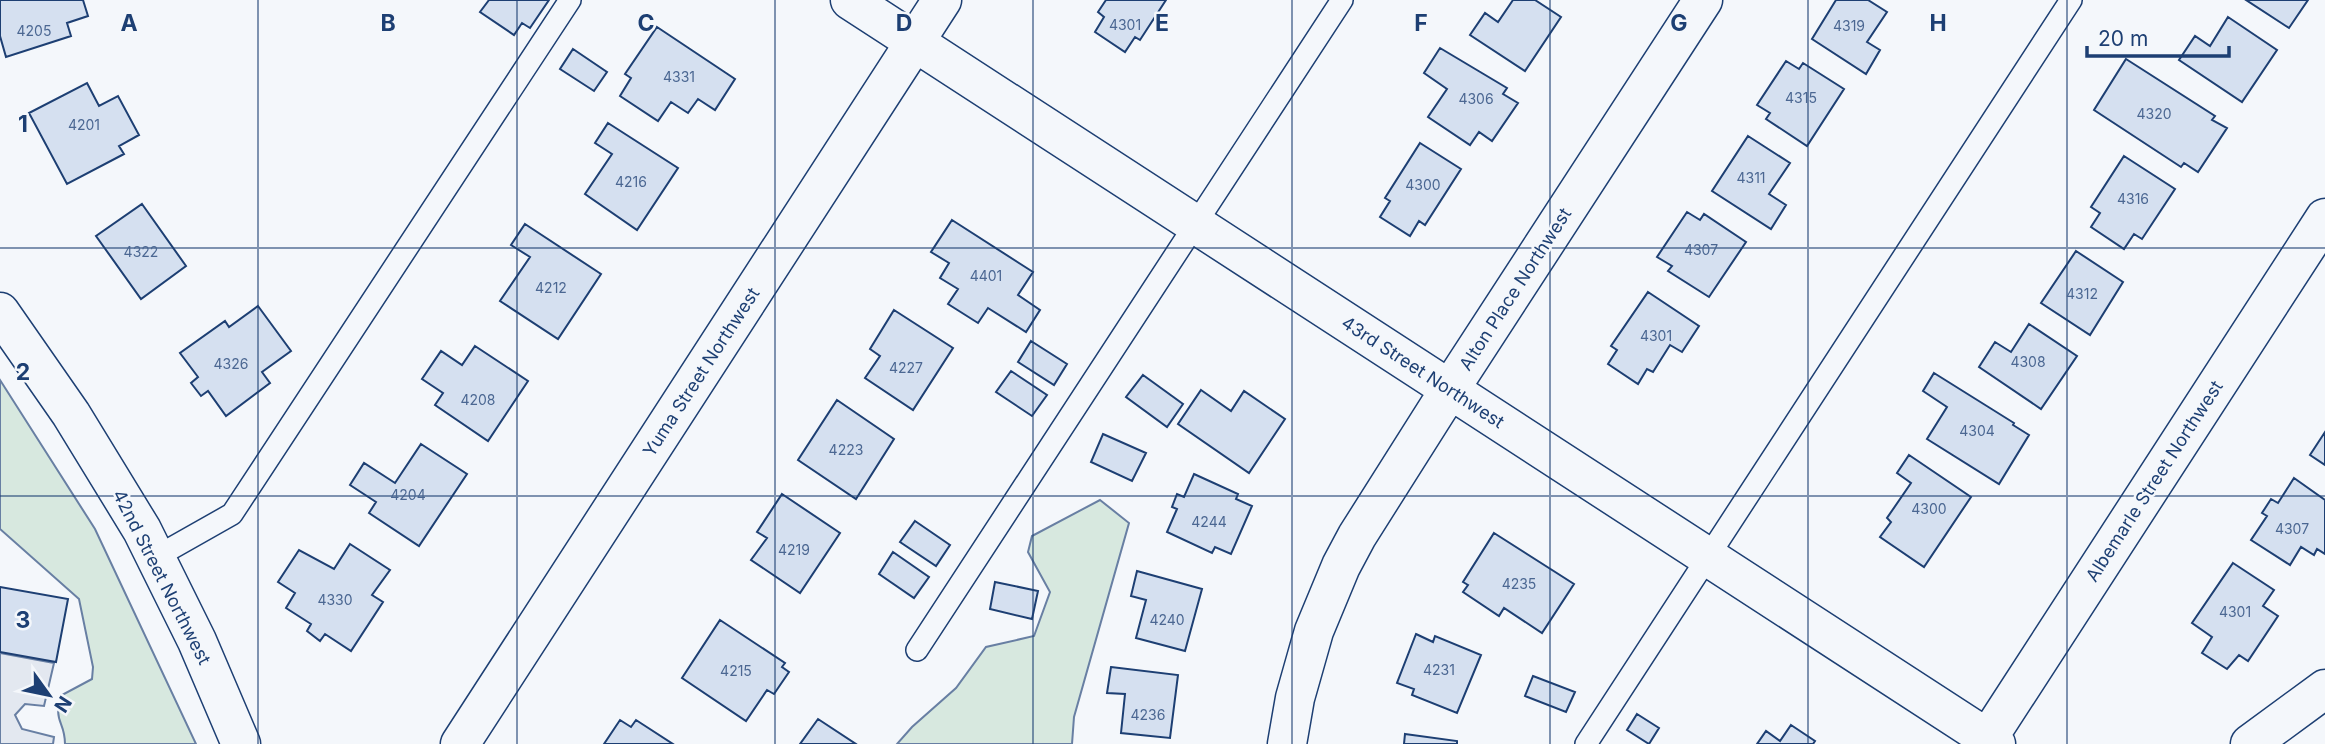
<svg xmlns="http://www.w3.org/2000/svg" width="2325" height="744" viewBox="0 0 2325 744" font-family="Inter,sans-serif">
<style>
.green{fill:#d7e8df;stroke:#687fa3;stroke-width:2}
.parking{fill:#e3e8f0;stroke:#687fa3;stroke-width:2}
.building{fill:#d5e0f0;stroke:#1d3f73;stroke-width:2}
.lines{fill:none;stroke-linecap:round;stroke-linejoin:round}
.service-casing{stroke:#1d3f73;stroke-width:24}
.minor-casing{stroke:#1d3f73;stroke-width:41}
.service{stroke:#f4f7fb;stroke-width:21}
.minor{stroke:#f4f7fb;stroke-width:38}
.grid{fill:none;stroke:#1d3f73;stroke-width:2;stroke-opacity:0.55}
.labels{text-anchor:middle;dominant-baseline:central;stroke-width:5;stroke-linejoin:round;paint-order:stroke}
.number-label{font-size:14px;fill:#4b6792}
.street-label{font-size:18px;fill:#1d3f73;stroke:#f4f7fb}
.grid-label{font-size:23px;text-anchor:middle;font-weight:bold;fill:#1d3f73;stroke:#f4f7fb;stroke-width:5;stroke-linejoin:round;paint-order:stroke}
</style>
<rect width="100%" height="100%" fill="#f4f7fb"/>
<!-- green -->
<path class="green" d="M0,380L95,529L196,744H65C65,720 52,722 62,695L92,679L93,667L79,599L0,529Z
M1100,500L1129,523L1074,717L1072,744H897L912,727L956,688L986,647L1034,636L1050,592L1028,552L1032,536Z"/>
<!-- parking -->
<path class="parking" d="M0,653L54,663L44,706L25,704L15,715L22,729L54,737L53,744H0Z"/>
<!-- building -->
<path class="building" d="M0,0H83L88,16L67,23L71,36L6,57L0,36Z
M489,0H549L530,28L522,23L514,35L480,12Z
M1106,0H1166L1140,40L1135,37L1125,52L1095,32L1104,17L1098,12Z
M1513,0H1535L1561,17L1525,71L1470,35L1485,13L1498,22Z
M1836,0H1868L1887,12L1867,42L1880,50L1866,74L1812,39Z
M2246,0H2308L2289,28Z
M2228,17L2277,50L2242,102L2179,60L2195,36L2210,46Z
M657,27L735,79L715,110L698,99L688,113L671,102L658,121L620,96L631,78L625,74Z
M1440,48L1507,88L1503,94L1518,103L1492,141L1479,132L1470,145L1428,117L1447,89L1424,73Z
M573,49L607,72L594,91L560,69Z
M2126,59L2215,116L2212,120L2227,128L2198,172L2184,163L2181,167L2094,110Z
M1786,61L1799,69L1803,63L1844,89L1807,146L1766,119L1770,113L1757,105Z
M87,83L99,106L118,96L139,135L119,146L124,154L67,184L29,113Z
M608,123L678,168L637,230L585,194L612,154L595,143Z
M1748,136L1790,163L1769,194L1786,205L1771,229L1712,191Z
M1420,143L1461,169L1425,225L1419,221L1410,236L1380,217L1390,201L1385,198Z
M2124,156L2175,189L2142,239L2134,234L2124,249L2091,227L2100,213L2091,207Z
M142,204L186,266L141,299L96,236Z
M1687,212L1700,220L1704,214L1746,242L1709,297L1668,271L1672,266L1657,257Z
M952,220L1033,272L1018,295L1040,310L1026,332L988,308L978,323L948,304L958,289L940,278L949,263L931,252Z
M525,224L601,274L558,339L500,301L530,257L511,245Z
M2076,251L2123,282L2090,335L2041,303Z
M1648,292L1699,326L1682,352L1670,345L1653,372L1647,369L1638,384L1608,364L1617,350L1611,346Z
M258,306L291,351L262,372L270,383L226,416L208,391L201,396L191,383L198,377L180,353L225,321L229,327Z
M894,310L953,348L913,410L865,378L880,356L870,349Z
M2029,324L2077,356L2041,409L1979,367L1995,342L2011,352Z
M1031,341L1067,364L1054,385L1018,362Z
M475,346L528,381L488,441L435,405L443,393L422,379L441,351L462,365Z
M1011,371L1047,395L1032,416L996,392Z
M1934,373L2014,423L2013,425L2029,435L1999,484L1927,439L1947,407L1923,391Z
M1143,375L1183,404L1167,427L1126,397Z
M1201,390L1231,411L1244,391L1285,419L1249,473L1178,424Z
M837,400L894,439L856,499L798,460Z
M2325,432V465L2310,455Z
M1103,434L1146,453L1132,481L1091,462Z
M421,444L467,474L419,546L369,513L376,502L350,485L364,463L395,483Z
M1909,455L1971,497L1924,567L1880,537L1891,522L1887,518L1911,483L1897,473Z
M1194,474L1238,494L1236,499L1252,506L1231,554L1215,547L1212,553L1167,532L1177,509L1172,507L1177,494L1184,497Z
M2294,478L2325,500V554L2317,549L2314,555L2301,547L2290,565L2251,540L2267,516L2262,513L2271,499L2278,503Z
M782,494L840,533L800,593L751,560L767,538L757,532Z
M915,521L950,545L936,566L900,542Z
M1494,533L1574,584L1542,633L1504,608L1499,616L1463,592L1468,585L1463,582Z
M350,544L390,570L372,595L383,602L351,651L325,634L320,641L307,631L311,624L286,608L295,593L278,582L299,550L334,569Z
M893,552L929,577L914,598L879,574Z
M2233,563L2274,590L2263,606L2278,616L2248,661L2239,655L2227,669L2202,653L2212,637L2192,623Z
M1137,571L1202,589L1185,651L1136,638L1146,600L1131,596Z
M995,582L1038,591L1032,619L990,609Z
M0,587L68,599L56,662L0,652Z
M720,620L785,663L782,667L789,672L774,694L767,690L746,721L682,678Z
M1416,634L1433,642L1435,636L1481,655L1457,713L1412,695L1414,689L1397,683Z
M1111,667L1178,675L1170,738L1121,733L1125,694L1107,693Z
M1533,676L1575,692L1566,712L1525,696Z
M1637,714L1659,728L1649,744L1627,730Z
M818,719L856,744H800Z
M620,720L631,727L636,720L673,744H604Z
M1791,725L1815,741L1813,744H1757L1766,731L1780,741Z
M1405,734L1457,741V744H1404Z"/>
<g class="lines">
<!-- service casing -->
<g class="service-casing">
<path id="service" d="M156,557L232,514L570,0
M917,650L1342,0
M1586,744L2071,0"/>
</g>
<!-- minor casing -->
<g class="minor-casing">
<path id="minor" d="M850,0L1996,744
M0,312L71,414L142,530L197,641L241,744
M460,744L942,0
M1287,744L1295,698L1314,631L1341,566L1357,536L1450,389L1703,0
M1984,744L2325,218
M2250,744L2325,689"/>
</g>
<!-- service -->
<use href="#service" class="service"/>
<!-- minor -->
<use href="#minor" class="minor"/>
</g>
<!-- grid -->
<path class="grid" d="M258,0V744M517,0V744M775,0V744M1033,0V744M1292,0V744M1550,0V744M1808,0V744M2067,0V744M0,248H2325M0,496H2325"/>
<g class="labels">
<!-- number labels -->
<g class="number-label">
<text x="1125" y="24">4301</text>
<text x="1849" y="25">4319</text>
<text x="34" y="30">4205</text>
<text x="679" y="76">4331</text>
<text x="1801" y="97">4315</text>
<text x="1476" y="98">4306</text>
<text x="2154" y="113">4320</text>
<text x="84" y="124">4201</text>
<text x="1751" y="177">4311</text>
<text x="631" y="181">4216</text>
<text x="1423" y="184">4300</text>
<text x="2133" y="198">4316</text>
<text x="1701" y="249">4307</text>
<text x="141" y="251">4322</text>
<text x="986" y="275">4401</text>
<text x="551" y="287">4212</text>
<text x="2082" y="293">4312</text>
<text x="1656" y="335">4301</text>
<text x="2028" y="361">4308</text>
<text x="231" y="363">4326</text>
<text x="906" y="367">4227</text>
<text x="478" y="399">4208</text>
<text x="1977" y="430">4304</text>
<text x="846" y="449">4223</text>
<text x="408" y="494">4204</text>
<text x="1929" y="508">4300</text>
<text x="1209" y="521">4244</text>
<text x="2292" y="528">4307</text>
<text x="794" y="549">4219</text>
<text x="1519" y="583">4235</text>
<text x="335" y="599">4330</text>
<text x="2235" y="611">4301</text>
<text x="1167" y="619">4240</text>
<text x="1439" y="669">4231</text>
<text x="736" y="670">4215</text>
<text x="1148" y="714">4236</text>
</g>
<!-- street labels -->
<g class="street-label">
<text transform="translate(1515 289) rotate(-57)">Alton Place Northwest</text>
<text transform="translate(701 372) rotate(-57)">Yuma Street Northwest</text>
<text transform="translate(1423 372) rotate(33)">43rd Street Northwest</text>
<text transform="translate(2154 481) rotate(-57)">Albemarle Street Northwest</text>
<text transform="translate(162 577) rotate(63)">42nd Street Northwest</text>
</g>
</g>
<g class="grid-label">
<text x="129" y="31">A</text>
<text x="388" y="31">B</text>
<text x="646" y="31">C</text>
<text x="904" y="31">D</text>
<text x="1162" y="31">E</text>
<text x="1421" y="31">F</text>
<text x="1679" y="31">G</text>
<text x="1938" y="31">H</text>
<text x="23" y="132">1</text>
<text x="23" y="380">2</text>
<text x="23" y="628">3</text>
</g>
<!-- north arrow -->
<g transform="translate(49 695) rotate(123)" stroke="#f4f7fb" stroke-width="5" paint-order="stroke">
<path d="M0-5L12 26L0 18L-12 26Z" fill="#1d3f73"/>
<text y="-10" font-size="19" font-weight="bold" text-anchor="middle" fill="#1d3f73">N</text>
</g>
<!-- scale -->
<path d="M2087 46v10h142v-10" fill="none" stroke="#1d3f73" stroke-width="3.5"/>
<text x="2098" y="46" font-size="21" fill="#1d3f73" stroke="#f4f7fb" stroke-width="5" paint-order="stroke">20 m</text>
</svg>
